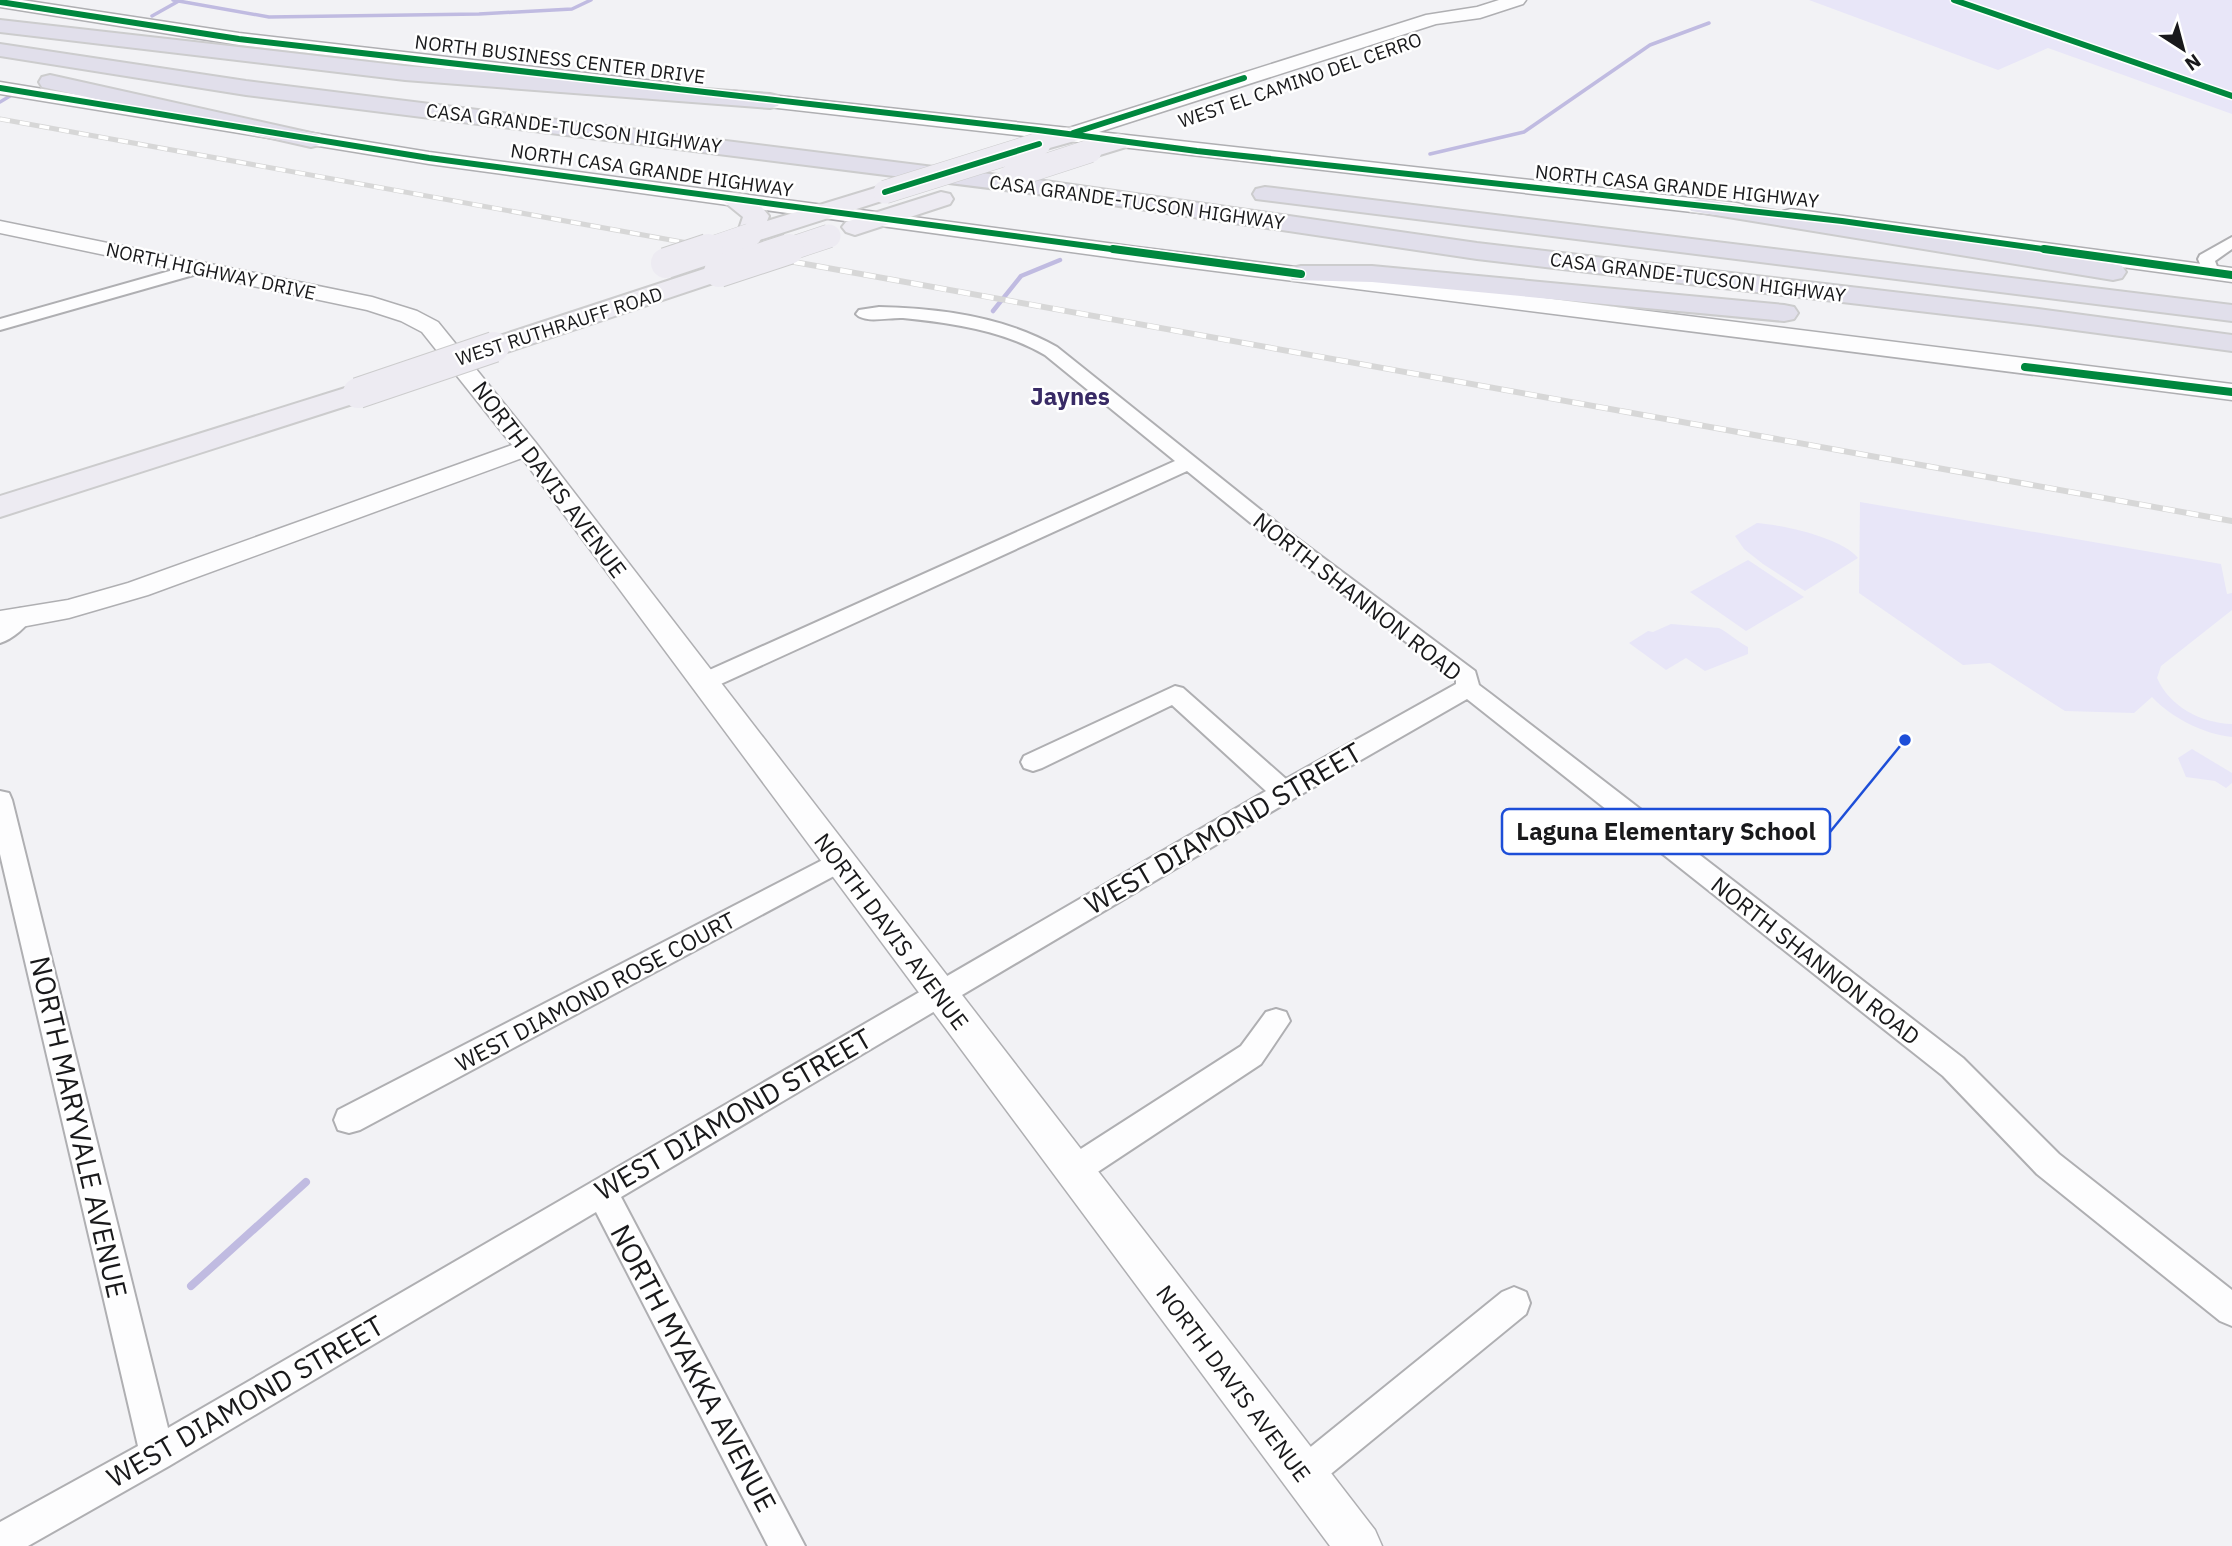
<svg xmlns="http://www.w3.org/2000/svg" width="2232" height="1546" viewBox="0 0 2232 1546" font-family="'IBM Plex Sans',sans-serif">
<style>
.green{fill:#e8e6f8}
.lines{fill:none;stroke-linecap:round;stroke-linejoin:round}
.stream-far2{stroke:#c0bbe1;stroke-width:3.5}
.stream-far1{stroke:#c0bbe1;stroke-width:4.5}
.stream{stroke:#c0bbe1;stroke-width:8}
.minor-casing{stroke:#afafb2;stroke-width:4}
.tertiary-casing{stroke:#afafb2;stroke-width:3}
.secondary-casing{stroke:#afafb2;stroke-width:3}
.primary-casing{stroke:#cccccd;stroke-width:4}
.motorway-casing{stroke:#cccccd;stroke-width:4}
.minor{fill:#fdfdfe;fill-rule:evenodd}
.tertiary{fill:#fdfdfe;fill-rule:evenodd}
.secondary{fill:#fdfdfe;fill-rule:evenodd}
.primary{fill:#edebf2;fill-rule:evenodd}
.motorway{fill:#e1dfeb;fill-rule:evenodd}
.rail-far1-casing{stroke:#d7d7d7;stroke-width:5}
.rail-casing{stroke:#d7d7d7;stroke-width:6}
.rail-far1{stroke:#fff;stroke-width:3.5;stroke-dasharray:10;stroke-linecap:butt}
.rail{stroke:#fff;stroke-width:4.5;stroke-dasharray:12;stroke-linecap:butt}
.primary-bridge-far1-casing{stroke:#cccccd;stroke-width:24;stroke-linecap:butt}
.primary-bridge-casing{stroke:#cccccd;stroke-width:32;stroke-linecap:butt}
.primary-bridge-far1{stroke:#edebf2;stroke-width:23}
.primary-bridge{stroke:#edebf2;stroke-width:30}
.cycleway-far1-casing{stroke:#fff;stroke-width:9}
.cycleway-casing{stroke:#fff;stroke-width:11}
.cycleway-far1{stroke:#00873e;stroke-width:6}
.cycleway{stroke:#00873e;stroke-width:8}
.labels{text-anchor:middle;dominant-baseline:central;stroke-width:5;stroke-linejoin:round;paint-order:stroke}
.far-street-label{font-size:19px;fill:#19191b;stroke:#fff}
.street-label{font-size:23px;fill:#19191b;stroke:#fff}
.far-district-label{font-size:24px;font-weight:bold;fill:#382a65;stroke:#fff}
.near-street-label{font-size:28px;fill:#19191b;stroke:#fff}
.leader{fill:none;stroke:#1d4ed8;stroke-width:2.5}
.callout-dot{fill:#1d4ed8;stroke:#fff;stroke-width:2.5}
.callout{fill:#fff;stroke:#1d4ed8;stroke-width:2.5}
.callout-label{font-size:24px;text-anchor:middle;font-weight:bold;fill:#19191b}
</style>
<rect width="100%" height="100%" fill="#f2f2f5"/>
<!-- green -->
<path class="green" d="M1809,0H2232V114L2048,48L1998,70Z
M1860,502L2221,564L2227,594L2232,593V610L2161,666L2157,678C2170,707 2201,723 2232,724V737C2203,734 2172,718 2152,697L2134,713L2065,711L1990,663L1963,665L1859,593Z
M1757,523C1784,525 1842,538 1858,558L1805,591L1763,564L1744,549L1735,536Z
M1748,560L1804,597L1746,631L1690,592Z
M1671,624L1719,628C1729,633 1737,641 1748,647V654L1705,671L1686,658L1666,670L1629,643L1648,631L1653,632Z
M2192,749L2232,773V783L2226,788L2215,781L2186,777L2178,758Z"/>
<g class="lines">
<!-- stream-far2 -->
<path class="stream-far2" d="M173,0L269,17L479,14L572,9L591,0
M152,16L177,2
M0,102L10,96
M1430,154L1524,132L1650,45L1709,23"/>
<!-- stream-far1 -->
<path class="stream-far1" d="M993,311L1021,276L1060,260"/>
<!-- stream -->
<path class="stream" d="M191,1286L306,1182"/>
<!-- minor casing -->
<g class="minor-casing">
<path id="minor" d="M2232,237V249L2215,261L2219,272L2217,276H2205L2198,259L2200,255Z
M198,263L206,268L204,272L0,330V319Z
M879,307C938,308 1005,317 1057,347L1282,527L1475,671L1479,685L1491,694L1963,1058L2059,1154L2232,1290V1326L2220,1321L2037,1174L1943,1076L1467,699L1293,799L621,1197L805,1546H768L596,1212L169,1466L28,1546H0V1522L138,1446L0,854V791L9,793L12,800L168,1428L1266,791L1172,705L1042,768L1033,771L1024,768L1021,762L1024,756L1175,686L1183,688L1286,779L1456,684V680L1268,537L1187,471L712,688L704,690L696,688L692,682L696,676L1175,461L1045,355C1002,330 952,323 903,318C890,317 865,324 856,314L859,310Z
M23,608L31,610L34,615C27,626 13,639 0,643V623L15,610Z
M840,851L849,854L853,861L849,868L360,1130L349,1133L338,1130L334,1120L338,1110Z
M1276,1009L1286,1012L1290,1021L1261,1064L1084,1181L1073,1185L1062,1181L1058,1171L1062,1161L1241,1046L1266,1012Z
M1514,1287L1526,1292L1530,1303L1526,1314L1316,1486L1304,1492L1292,1486L1286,1474L1292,1462L1502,1292Z"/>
</g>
<!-- tertiary casing -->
<g class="tertiary-casing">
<path id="tertiary" d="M0,221L372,297L417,311L438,322L536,443L1375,1530L1382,1546H1330L522,458L148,595L69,618L0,631V611L68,600L128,583L512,445L422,332L401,321L367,310L0,233Z"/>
</g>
<!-- secondary casing -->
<g class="secondary-casing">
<path id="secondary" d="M0,0H22L239,33L672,83L679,85L682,89L679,93L672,95L239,45L0,7Z
M1499,0H1526L1523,4L1480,18L1436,24L1099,132L1736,203L1744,205L1747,210L1744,215L1736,217L734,103L727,101L724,97L727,93L734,91L1069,128L1426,15L1477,7Z
M0,82L429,152L1137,247L2232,384V400L1137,261L429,164L0,94Z
M1791,209L2232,268V282L1783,221L1780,216L1783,211Z"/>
</g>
<!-- primary casing -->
<g class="primary-casing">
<path id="primary" d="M1070,128L1078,130L1082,135L1078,140L1039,151L1031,149L1027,144L1031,139Z
M1118,135L1126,137L1130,142L1126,147L1090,158L1082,156L1078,151L1082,146Z
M885,185L894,187L897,192L894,197L750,243L741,240L737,235L743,217L722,200L725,195C743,190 758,201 769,216L767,221Z
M941,192L950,194L953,199L950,204L855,235L846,232L842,227L846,222Z
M719,264L728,266L732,272L728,278L504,353L494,355L484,353L480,347L484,341Z
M358,384L368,387L373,393L368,399L0,517V496Z"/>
</g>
<!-- motorway casing -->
<g class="motorway-casing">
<path id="motorway" d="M0,20L405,66L770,94L778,96L781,101L778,106L770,108L405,80L0,32Z
M0,44L246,81L1045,181L1477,243L2038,309L2232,335V351L2038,325L1477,259L1045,195L246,95L0,56Z
M50,75L311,133L319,135L323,140L319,145L311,147L42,87L39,82L42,77Z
M1265,187L2232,305V321L1256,199L1253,194L1256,189Z
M1700,199L2113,264L2122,266L2126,272L2122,278L2113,280L1691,211L1688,206L1691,201Z
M1301,266H1372L1784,305L1794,307L1798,313L1794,319L1784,321L1372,282L1292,280L1288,274L1292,268Z"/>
</g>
<!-- minor -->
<use href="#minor" class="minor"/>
<!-- tertiary -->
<use href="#tertiary" class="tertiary"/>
<!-- secondary -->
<use href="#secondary" class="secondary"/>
<!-- primary -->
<use href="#primary" class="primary"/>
<!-- motorway -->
<use href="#motorway" class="motorway"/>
<!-- rail-far1 casing -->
<g class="rail-far1-casing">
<path id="rail-far1" d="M0,119L732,251"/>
</g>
<!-- rail casing -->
<g class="rail-casing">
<path id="rail" d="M722,249L2232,521"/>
</g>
<!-- rail-far1 -->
<use href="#rail-far1" class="rail-far1"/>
<!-- rail -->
<use href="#rail" class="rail"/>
<!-- primary-bridge-far1 casing -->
<g class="primary-bridge-far1-casing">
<path id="primary-bridge-far1" d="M1010,177L1090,151
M885,192L1039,144
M703,251L750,235
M784,251L829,236"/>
</g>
<!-- primary-bridge casing -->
<g class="primary-bridge-casing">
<path id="primary-bridge" d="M666,263L708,249
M719,272L789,249
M358,393L494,347"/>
</g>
<!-- primary-bridge-far1 -->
<use href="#primary-bridge-far1" class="primary-bridge-far1"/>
<!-- primary-bridge -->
<use href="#primary-bridge" class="primary-bridge"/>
<!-- cycleway-far1 casing -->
<g class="cycleway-far1-casing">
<path id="cycleway-far1" d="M1954,0L2232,96
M0,2L239,39L1038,130L1197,151L1842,221L2057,251
M0,88L429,158L1126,251
M1073,133L1244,78
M885,192L1039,144"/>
</g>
<!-- cycleway casing -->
<g class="cycleway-casing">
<path id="cycleway" d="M1113,249L1301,274
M2044,249L2232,275
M2025,367L2232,392"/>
</g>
<!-- cycleway-far1 -->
<use href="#cycleway-far1" class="cycleway-far1"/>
<!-- cycleway -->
<use href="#cycleway" class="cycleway"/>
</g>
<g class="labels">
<!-- far-street labels -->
<g class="far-street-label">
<text transform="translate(560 59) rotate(7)">NORTH BUSINESS CENTER DRIVE</text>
<text transform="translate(1300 80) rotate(-19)">WEST EL CAMINO DEL CERRO</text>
<text transform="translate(574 128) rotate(7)">CASA GRANDE-TUCSON HIGHWAY</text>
<text transform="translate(652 170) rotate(8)">NORTH CASA GRANDE HIGHWAY</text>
<text transform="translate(1677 186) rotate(6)">NORTH CASA GRANDE HIGHWAY</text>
<text transform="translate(1137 202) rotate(8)">CASA GRANDE-TUCSON HIGHWAY</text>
<text transform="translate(211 271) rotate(12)">NORTH HIGHWAY DRIVE</text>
<text transform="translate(1698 277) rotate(7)">CASA GRANDE-TUCSON HIGHWAY</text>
<text transform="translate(559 326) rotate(-18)">WEST RUTHRAUFF ROAD</text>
</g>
<!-- street labels -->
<g class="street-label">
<text transform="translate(550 479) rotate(53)">NORTH DAVIS AVENUE</text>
<text transform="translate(1358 596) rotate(38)">NORTH SHANNON ROAD</text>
<text transform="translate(892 931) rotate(53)">NORTH DAVIS AVENUE</text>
<text transform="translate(1816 960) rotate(38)">NORTH SHANNON ROAD</text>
<text transform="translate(595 991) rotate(-28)">WEST DIAMOND ROSE COURT</text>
<text transform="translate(1234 1383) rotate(53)">NORTH DAVIS AVENUE</text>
</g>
<!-- far-district labels -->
<g class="far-district-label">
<text x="1070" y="396">Jaynes</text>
</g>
<!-- near-street labels -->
<g class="near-street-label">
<text transform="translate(1223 828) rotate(-30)">WEST DIAMOND STREET</text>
<text transform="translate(733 1114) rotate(-30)">WEST DIAMOND STREET</text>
<text transform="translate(79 1127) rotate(77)">NORTH MARYVALE AVENUE</text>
<text transform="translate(694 1368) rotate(62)">NORTH MYAKKA AVENUE</text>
<text transform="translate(245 1401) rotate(-30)">WEST DIAMOND STREET</text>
</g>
</g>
<!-- callouts -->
<path class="leader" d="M1905 740L1830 832"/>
<circle class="callout-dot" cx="1905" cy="740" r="7"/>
<rect class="callout" x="1502" y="809" width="328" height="45" rx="7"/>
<g class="callout-label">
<text x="1666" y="840">Laguna Elementary School</text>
</g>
<!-- north arrow -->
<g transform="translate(2183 49) rotate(144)" stroke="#ffffff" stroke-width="5" paint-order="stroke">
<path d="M0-5L12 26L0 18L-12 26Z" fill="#19191b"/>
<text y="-10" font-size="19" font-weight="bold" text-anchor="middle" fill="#19191b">N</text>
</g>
</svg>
